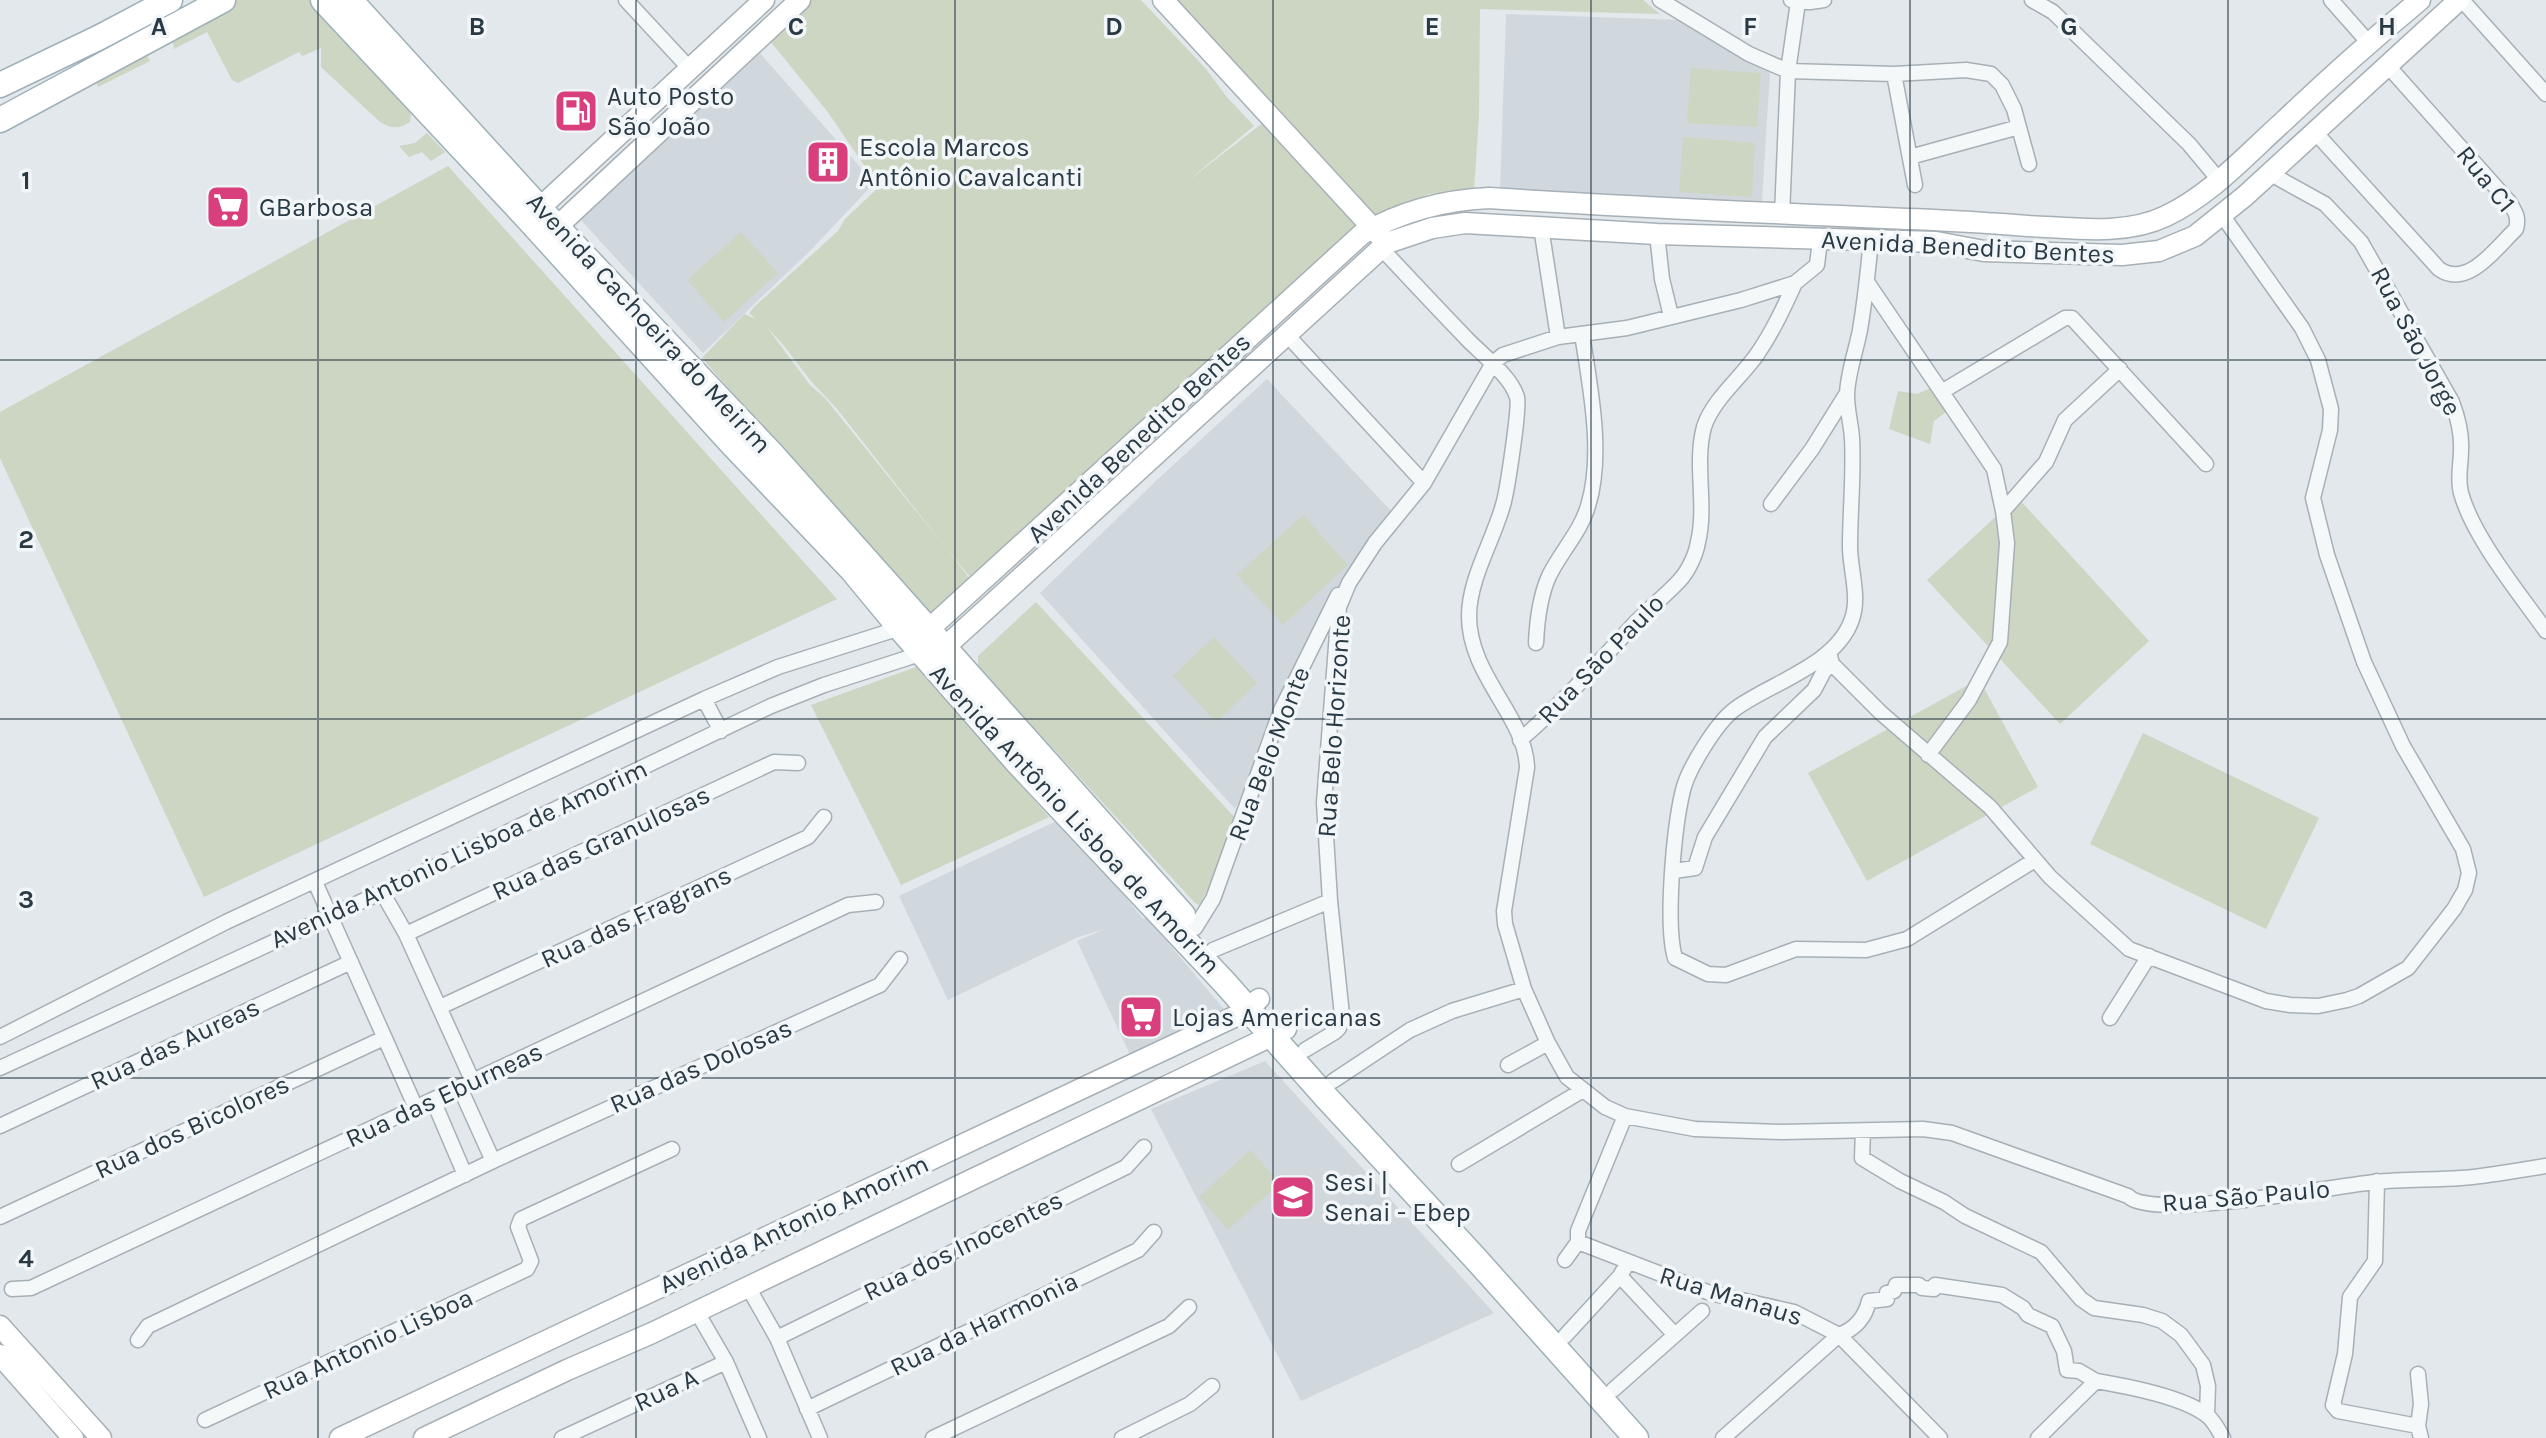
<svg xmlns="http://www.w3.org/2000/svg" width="2546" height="1438" viewBox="0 0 2546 1438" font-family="Karla,sans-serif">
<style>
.built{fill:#d0d8de}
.green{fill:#ccd6c2;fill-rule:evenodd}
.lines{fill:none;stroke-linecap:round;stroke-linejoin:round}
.street-casing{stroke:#a7b0b6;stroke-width:17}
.secondary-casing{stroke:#a7b0b6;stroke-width:23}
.primary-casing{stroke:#a0b0b8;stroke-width:27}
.street{stroke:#f5f8f9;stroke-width:14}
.secondary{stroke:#fff;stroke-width:20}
.primary{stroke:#fff;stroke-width:24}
.grid{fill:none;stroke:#293a45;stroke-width:2;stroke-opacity:0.55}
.labels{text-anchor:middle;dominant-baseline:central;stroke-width:7;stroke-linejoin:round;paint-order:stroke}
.poi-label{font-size:26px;fill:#293a45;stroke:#f2f6f8;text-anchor:start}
.street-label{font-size:26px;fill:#293a45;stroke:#f2f6f8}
.grid-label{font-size:26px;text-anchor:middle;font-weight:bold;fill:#293a45;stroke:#f2f6f8;stroke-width:7;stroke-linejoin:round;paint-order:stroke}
</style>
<rect width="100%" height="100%" fill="#e2e8eb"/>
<!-- built -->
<path class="built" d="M1506,14L1679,20L1770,71L1762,201L1760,203L1500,191Z
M758,51L874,183L810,251L703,353L579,218Z
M1267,379L1393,513L1344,579L1235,809L1040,593L1157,480Z
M1063,818L1143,919L1147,918L1228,1014L1132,1059L1077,941L1105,929L1078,937L948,1000L899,896Z
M1265,1061L1494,1313L1301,1401L1151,1109Z"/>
<!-- green -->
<path class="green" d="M206,0H309L396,89V95L411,112L410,122C400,129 391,129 380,122L321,67V48L302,56L299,52L238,83L232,80L207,32L174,49L171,32Z
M812,0H1141L1206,69L1226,96L1254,126L1185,183L1264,122L1363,227L976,584L946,548L977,588L933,623L702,358L744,314L756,319L749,313L755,306L838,231L845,219L879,187L827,111L770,41ZM766,326L785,347L810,380L838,410L945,547L825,398L810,385Z
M1174,0H1643L1660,14L1480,9L1479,115L1474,190L1429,194L1375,217Z
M130,36L137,39L150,61L98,87C86,55 106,49 130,36Z
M1691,68L1761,73L1757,127L1687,123Z
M427,133L445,152L431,161L422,152L409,157L399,146L415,143Z
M1683,137L1755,143L1752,197L1679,192Z
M448,166L837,599L204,897L0,458V412Z
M741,232L778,273L724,322L687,280Z
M1931,388L1946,412L1934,421L1930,444L1889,429L1898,391L1917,394Z
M2017,497L2149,641L2060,724L1927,580Z
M1303,515L1348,565L1283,625L1237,575Z
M1036,602L1238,821L1200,905L1195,903L978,667V656Z
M1214,637L1257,683L1216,722L1173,676Z
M916,667L1049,817L901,885L811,705Z
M1979,679L2038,787L1867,881L1808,773Z
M2143,733L2319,818L2266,929L2090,844Z
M1250,1150L1280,1183L1228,1230L1199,1197Z"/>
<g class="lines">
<!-- street casing -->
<g class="street-casing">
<path id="street" d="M626,0L691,70
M1660,0L1749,54L1788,71L1894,74L1966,70L1991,74L2002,85L2014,109L2029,164
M1791,0L1810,2L1824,0
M2032,0L2053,12L2189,144L2219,180
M2331,0L2369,43
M2462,0L2546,94
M1894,74L1915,185
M2315,132L2439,269C2468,289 2496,248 2516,229C2519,218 2516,213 2510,203L2388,66
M1910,157L2019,127
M2269,173L2325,204L2361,242L2452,402C2458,418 2462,433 2461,450C2461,465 2457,478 2461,493C2473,537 2519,593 2546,631
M1782,215L1788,71L1798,2
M1541,227L1558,337
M1657,234L1662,279L1671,316
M1871,240C1868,271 1865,300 1860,330C1856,351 1847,375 1847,396C1847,410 1851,424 1852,438C1854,474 1850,510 1850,547C1850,569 1860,597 1852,619C1837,665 1770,683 1735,709C1717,722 1688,769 1683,790C1674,827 1665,923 1675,958L1708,974L1726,975L1796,949L1866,950L1907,939L2035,860
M1381,248C1410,279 1440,311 1469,341C1484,356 1511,377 1517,397C1520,407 1507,492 1503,505C1493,541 1469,579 1469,616C1469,676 1526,717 1527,768L1504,911L1505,924L1524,989L1548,1043L1567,1077L1605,1107L1625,1116L1695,1129L1782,1132L1923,1129L1952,1133L2128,1196C2151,1221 2335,1186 2375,1182C2403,1179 2432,1180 2461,1178C2489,1176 2518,1170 2546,1166
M1867,282L1994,469L2003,511L2007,543L2000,642L1969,700L1928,755
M1288,336L1424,483
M1943,391L2065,318H2072L2206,464
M1771,504L1812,449L1847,393
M2003,511L2046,462L2065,420L2120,369
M1536,643C1537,621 1540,596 1549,576C1560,553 1581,531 1588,506C1604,455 1590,386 1582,334
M1832,664L1881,713L1990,807L2050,877L2129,949L2266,1001L2290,1005L2318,1006L2347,1000L2359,996L2408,968L2454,909L2465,890L2469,873L2463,849L2403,746L2364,662L2327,555L2313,498L2330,430L2331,409L2318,360L2302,328L2222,215
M704,699L721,731
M1520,740C1562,704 1598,663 1636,622C1650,608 1666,595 1680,580C1688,571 1696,555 1698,542C1707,505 1694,464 1704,427C1713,399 1742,377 1758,353C1773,331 1784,307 1795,283
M1674,871L1695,868L1705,837L1765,737L1814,690L1824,671L1832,664L1830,656
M315,882L416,1108
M382,892L406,934L473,1082
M1195,928L1213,899L1281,710L1338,595
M406,934L774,762L798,763
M1213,950L1330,901
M440,1007L808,837L824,817
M2110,1018L2149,956
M0,1037L226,922L704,699L778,667L900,628
M1305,1050L1335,1032L1339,1028L1342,1015L1330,901L1324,803L1339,607L1349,583L1375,543L1424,483L1493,363L1503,355L1558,337L1627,328L1741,300L1795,283L1817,265L1820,240
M1508,1065L1548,1043
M0,1068L382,892L771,706L824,685L923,653
M1333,1081L1410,1030L1452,1011L1524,989
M460,1088L493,1161
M433,1100L465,1175
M0,1126L351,962
M1863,1131L1862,1158L1900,1181L1944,1202L1965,1216L2041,1252L2081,1299L2094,1308L2143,1315L2162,1321L2181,1335L2203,1365L2208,1386L2207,1415
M1459,1164L1583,1090
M2377,1181L2375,1261L2350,1297L2345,1354L2333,1405L2338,1411L2418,1426
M0,1217L384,1038
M1578,1242L1710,1293L1794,1312L1839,1335L1940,1438
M1565,1260L1578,1242V1231L1625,1116
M1620,1276L1675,1335
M748,1287L777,1338L820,1438
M12,1289L31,1288L848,905L876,902
M697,1312L726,1362L759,1438
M1565,1336L1620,1276L1628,1262
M777,1338L1126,1167L1144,1147
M138,1340L148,1326L493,1161L880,985L900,959
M2418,1374L2421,1404L2418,1426L2421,1438
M1613,1390L1702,1311
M807,1409L1138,1250L1154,1232
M205,1420L527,1269L531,1261L518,1227L521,1219L672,1149
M562,1438L726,1362
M933,1438L1169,1326L1189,1307
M1122,1438L1190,1404L1212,1386
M1723,1438L1839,1335C1855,1329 1865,1318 1869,1301L1887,1299V1293L1894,1291L1896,1285H1919L1922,1288L1934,1289L1935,1285L2002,1295L2023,1308L2028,1315L2052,1326L2064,1351L2067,1370L2079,1371L2096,1381
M2038,1438L2096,1381C2126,1386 2186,1397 2209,1417C2215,1423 2219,1431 2223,1438"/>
</g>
<!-- secondary casing -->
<g class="secondary-casing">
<path id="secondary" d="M1163,0L1380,236
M530,217L764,0
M545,238L800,0
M916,629L928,630L1362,234C1402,211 1443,200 1489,198C1629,207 1768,213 1907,219C1948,220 1988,223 2029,226C2073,228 2125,236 2166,216C2212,194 2247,154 2284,121C2328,79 2373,39 2420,0
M930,651L944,648L1387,243L1432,228L1465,223L1657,234L1936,242L1984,251L2122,255L2159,251L2195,236L2245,196L2459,0
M0,1326L101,1438
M0,1355L73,1438
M340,1438L1121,1070L1236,1016L1259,999
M424,1438L567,1370L652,1333L1286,1029"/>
</g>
<!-- primary casing -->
<g class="primary-casing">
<path id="primary" d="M323,0L528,219L730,442L852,570L900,628L1018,763L1225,983L1325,1096L1475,1258L1636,1438
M350,0L557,227L772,454L1183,915
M0,85L100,37L170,0
M0,120L223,0"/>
</g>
<!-- street -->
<use href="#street" class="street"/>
<!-- secondary -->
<use href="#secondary" class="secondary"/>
<!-- primary -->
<use href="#primary" class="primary"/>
</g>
<!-- grid -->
<path class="grid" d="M318,0V1438M636,0V1438M955,0V1438M1273,0V1438M1591,0V1438M1910,0V1438M2228,0V1438M0,360H2546M0,719H2546M0,1078H2546"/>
<!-- icons -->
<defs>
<g id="fuel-square" transform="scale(2.3)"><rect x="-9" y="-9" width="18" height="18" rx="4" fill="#d83f7c" stroke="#f2f6f8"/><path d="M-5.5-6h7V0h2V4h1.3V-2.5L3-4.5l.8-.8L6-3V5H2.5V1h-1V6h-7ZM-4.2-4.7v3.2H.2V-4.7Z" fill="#fff"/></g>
<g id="building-square" transform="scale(2.3)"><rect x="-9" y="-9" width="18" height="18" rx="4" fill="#d83f7c" stroke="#f2f6f8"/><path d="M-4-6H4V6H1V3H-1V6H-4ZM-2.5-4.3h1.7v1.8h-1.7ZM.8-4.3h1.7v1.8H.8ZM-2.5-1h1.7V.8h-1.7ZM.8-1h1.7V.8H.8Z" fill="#fff"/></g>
<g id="supermarket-square" transform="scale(2.3)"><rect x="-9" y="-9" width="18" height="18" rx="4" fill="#d83f7c" stroke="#f2f6f8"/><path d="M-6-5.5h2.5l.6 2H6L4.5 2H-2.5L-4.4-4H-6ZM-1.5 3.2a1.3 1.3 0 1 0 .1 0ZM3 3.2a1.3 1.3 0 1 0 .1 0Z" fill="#fff"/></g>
<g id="school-square" transform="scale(2.3)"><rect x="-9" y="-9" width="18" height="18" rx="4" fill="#d83f7c" stroke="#f2f6f8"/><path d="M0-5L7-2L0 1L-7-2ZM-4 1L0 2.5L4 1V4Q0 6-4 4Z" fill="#fff"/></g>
</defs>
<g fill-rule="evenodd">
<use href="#fuel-square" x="576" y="111"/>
<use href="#building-square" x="828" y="162"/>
<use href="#supermarket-square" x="228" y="207"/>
<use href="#supermarket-square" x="1141" y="1017"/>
<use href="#school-square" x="1293" y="1197"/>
</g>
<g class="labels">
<!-- poi labels -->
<g class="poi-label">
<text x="607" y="96">Auto Posto<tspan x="607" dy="30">São João</tspan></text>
<text x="859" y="147">Escola Marcos<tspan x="859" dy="30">Antônio Cavalcanti</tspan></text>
<text x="259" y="207">GBarbosa</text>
<text x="1172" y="1017">Lojas Americanas</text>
<text x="1324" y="1182">Sesi |<tspan x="1324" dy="30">Senai - Ebep</tspan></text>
</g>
<!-- street labels -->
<g class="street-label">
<text transform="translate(2486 179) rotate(51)">Rua C1</text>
<text transform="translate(1968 247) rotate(3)">Avenida Benedito Bentes</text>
<text transform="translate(649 323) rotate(47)">Avenida Cachoeira do Meirim</text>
<text transform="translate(2416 341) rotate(62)">Rua São Jorge</text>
<text transform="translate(1139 438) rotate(-43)">Avenida Benedito Bentes</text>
<text transform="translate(1601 659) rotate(-46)">Rua São Paulo</text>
<text transform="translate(1334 726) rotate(-86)">Rua Belo Horizonte</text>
<text transform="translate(1269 754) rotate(-69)">Rua Belo Monte</text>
<text transform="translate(1075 819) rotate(47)">Avenida Antônio Lisboa de Amorim</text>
<text transform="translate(601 843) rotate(-25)">Rua das Granulosas</text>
<text transform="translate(459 854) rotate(-25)">Avenida Antonio Lisboa de Amorim</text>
<text transform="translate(636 917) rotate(-25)">Rua das Fragrans</text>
<text transform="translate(175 1044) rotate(-25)">Rua das Aureas</text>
<text transform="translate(701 1066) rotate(-24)">Rua das Dolosas</text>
<text transform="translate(444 1095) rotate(-25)">Rua das Eburneas</text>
<text transform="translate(192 1127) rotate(-25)">Rua dos Bicolores</text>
<text transform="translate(2246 1196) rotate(-5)">Rua São Paulo</text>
<text transform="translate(794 1224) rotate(-25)">Avenida Antonio Amorim</text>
<text transform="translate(963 1246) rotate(-26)">Rua dos Inocentes</text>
<text transform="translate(1731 1296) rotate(17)">Rua Manaus</text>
<text transform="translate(984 1324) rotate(-26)">Rua da Harmonia</text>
<text transform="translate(368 1344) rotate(-25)">Rua Antonio Lisboa</text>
<text transform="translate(666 1390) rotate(-25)">Rua A</text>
</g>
</g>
<g class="grid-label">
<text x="159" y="35">A</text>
<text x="477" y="35">B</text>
<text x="796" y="35">C</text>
<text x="1114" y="35">D</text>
<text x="1432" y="35">E</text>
<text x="1750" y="35">F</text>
<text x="2069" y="35">G</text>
<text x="2387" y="35">H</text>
<text x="26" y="189">1</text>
<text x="26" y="548">2</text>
<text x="26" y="908">3</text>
<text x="26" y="1267">4</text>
</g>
</svg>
